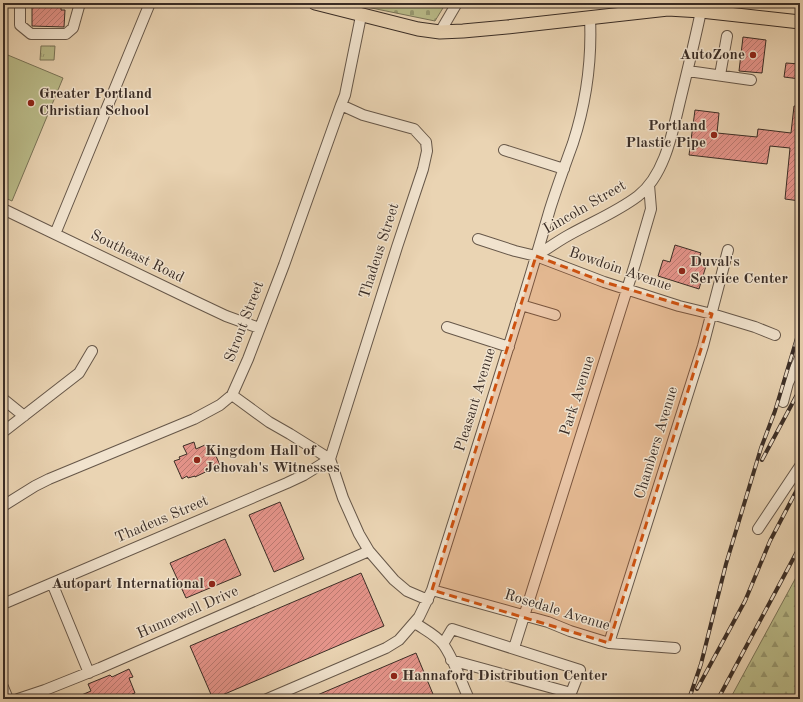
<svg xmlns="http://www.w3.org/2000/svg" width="803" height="702" viewBox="0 0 803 702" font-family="'Old Standard TT',serif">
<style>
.grass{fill:url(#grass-tufts);stroke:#7a7458}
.forest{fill:url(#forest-firs);stroke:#7a7458}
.cemetery{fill:url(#cemetery-stones);stroke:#7a7458}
.garden{fill:#babc8a;stroke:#7a7458}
.building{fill:url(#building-hatch);stroke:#3a2d26}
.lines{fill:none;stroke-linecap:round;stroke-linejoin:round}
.minor-casing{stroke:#665749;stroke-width:12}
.major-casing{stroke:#3a2d26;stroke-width:15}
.minor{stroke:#f1e3ce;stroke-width:10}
.major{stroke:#ead4b3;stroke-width:13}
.rail-casing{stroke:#3a2d26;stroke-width:4}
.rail{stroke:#f1e3ce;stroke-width:2.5;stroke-dasharray:8;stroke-linecap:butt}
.marked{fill:#ce5210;fill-opacity:0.2;stroke:#ce5210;stroke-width:3;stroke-dasharray:8 5;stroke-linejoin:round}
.poi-dot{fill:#8f2418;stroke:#f1e3ce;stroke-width:1.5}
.labels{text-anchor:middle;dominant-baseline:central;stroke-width:3;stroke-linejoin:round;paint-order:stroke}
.poi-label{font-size:15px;font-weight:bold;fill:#3a2d26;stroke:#f1e3ce;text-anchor:start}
.street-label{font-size:15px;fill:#3a2d26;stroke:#f1e3ce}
</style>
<defs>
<pattern id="grass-tufts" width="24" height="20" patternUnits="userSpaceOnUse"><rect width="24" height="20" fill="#babc8a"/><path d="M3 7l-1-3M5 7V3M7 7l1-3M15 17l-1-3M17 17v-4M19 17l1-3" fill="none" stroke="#989971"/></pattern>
<pattern id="forest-firs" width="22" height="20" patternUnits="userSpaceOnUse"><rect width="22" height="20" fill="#babc8a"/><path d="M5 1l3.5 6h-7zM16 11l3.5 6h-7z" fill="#989971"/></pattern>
<pattern id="cemetery-stones" width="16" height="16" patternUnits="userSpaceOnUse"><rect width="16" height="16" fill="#babc8a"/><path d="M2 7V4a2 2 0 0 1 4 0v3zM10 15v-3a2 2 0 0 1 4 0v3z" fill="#989971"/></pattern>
<pattern id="building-hatch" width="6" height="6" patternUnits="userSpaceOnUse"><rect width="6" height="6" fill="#e7958c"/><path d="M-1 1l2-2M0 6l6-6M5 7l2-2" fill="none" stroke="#bc7a72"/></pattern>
</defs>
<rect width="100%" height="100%" fill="#ead4b3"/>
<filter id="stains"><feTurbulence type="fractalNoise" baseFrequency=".005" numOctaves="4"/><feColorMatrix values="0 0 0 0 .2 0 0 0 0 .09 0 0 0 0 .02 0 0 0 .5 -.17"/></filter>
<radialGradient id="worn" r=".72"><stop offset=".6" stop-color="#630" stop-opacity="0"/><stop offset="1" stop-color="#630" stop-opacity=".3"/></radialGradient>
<!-- grass -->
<path class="grass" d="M41,46H55L54,60H40Z"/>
<!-- forest -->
<path class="forest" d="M800,570V699H730Z"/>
<!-- cemetery -->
<path class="cemetery" d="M352,3H446L435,21L352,4Z"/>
<!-- garden -->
<path class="garden" d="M3,53L63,78L12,201L3,197Z"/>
<!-- building -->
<path class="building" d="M46,3H59V6H61V10H65L64,27L32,26V5H46Z
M743,37L766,40L762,73L739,71Z
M786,63L800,64V79L784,77Z
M794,106H800V201L785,199L790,148L770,146L767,164L689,155L695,110L719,113L717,133L757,137L758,129L791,133Z
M675,245L701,253L697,264L706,266L699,289L658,276L663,260L670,262Z
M194,442L196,449L205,445L206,447L211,445L220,465L195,477V476L188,478L187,476L182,479L174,461L180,459L179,457L187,454L183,446Z
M280,502L304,559L274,572L249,515Z
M225,539L241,575L186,598L170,563Z
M361,573L384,626L213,699L190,646Z
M416,653L435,699H308Z
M129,669L133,677L129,678L135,693L132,694L134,699H72L91,691L88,684L110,675L112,677Z"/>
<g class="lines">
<!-- minor casing -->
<g class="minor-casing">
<path id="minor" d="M20,3V25L31,34H66L73,28L80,3
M440,32L457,3
M688,71L751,80
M720,75L727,36
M504,150L564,169
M3,209L190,299L226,316L259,328
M55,234L150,3
M478,239L515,251L536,256L604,282L679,306L712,314L755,327L775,335
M536,256C547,249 558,241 569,235C592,222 617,212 638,196C666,174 673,129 681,97C688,68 695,40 701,11
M521,305L555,315
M447,327L509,347
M232,395L269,422L290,434L330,459L343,498L359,534L369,551L394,580L407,591L428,600
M3,399L24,416
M783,402L788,383L800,358
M3,432L79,373L92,351
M3,506L35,486L49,479L194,419L220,405L232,395L248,359L284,265L341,105L345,95L361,16
M758,529L800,466
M52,583L89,673
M432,590L548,622L570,631L609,643L675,648
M3,604L287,483L304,475L330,459L397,247L423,169L427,151L426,142L414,129L363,115L341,105
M415,623C425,630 436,635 443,644C454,659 461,682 469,699
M609,643L703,346L728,250
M443,644L452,629L580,670L571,693L451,660
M514,648L635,264L651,209L649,185
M3,687L8,699
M18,699L45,690L100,668L369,551
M267,699L386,648L399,640L419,617L432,590C472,463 513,337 550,209C557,187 565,165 573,143C586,103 592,61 590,18"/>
</g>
<!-- major casing -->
<g class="major-casing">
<path id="major" d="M315,3L418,29L440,32L463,31L507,27L668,9L701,11L800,22"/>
</g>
<!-- minor -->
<use href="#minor" class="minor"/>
<!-- major -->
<use href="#major" class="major"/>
<!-- rail casing -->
<g class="rail-casing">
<path id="rail" d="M762,460L800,389
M697,689L745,601L770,541L800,484
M689,699L701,664L726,564L761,448L775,411L800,328
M718,699L800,546"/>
</g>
<!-- rail -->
<use href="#rail" class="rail"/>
</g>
<!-- marked area -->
<path class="marked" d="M536,256L604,282L712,314L609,643L432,590Z"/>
<!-- markers -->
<g class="poi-dot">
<circle cx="753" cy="55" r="4"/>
<circle cx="31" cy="103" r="4"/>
<circle cx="714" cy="135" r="4"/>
<circle cx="682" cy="271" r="4"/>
<circle cx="197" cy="460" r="4"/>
<circle cx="212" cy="584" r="4"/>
<circle cx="394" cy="676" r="4"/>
</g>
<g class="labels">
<!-- poi labels -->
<g class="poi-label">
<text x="745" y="55" text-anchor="end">AutoZone</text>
<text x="39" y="94">Greater Portland<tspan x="39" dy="17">Christian School</tspan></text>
<text x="706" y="126" text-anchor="end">Portland<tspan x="706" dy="17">Plastic Pipe</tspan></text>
<text x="690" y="262">Duval's<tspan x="690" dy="17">Service Center</tspan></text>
<text x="205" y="451">Kingdom Hall of<tspan x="205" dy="17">Jehovah's Witnesses</tspan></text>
<text x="204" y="584" text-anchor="end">Autopart International</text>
<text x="402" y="676">Hannaford Distribution Center</text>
</g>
<!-- street labels -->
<g class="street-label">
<text transform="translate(585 208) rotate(-30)">Lincoln Street</text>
<text transform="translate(380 251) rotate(-72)">Thadeus Street</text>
<text transform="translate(137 257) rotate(26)">Southeast Road</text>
<text transform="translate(620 270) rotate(19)">Bowdoin Avenue</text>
<text transform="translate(245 322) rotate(-69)">Strout Street</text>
<text transform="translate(578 396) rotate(-72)">Park Avenue</text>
<text transform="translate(476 400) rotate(-73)">Pleasant Avenue</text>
<text transform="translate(657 443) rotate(-73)">Chambers Avenue</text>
<text transform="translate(162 520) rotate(-23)">Thadeus Street</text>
<text transform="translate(557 611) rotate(17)">Rosedale Avenue</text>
<text transform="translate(188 613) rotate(-24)">Hunnewell Drive</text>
</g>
</g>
<!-- margin -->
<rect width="803" height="702" fill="none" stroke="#ead4b3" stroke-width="16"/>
<rect x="4" y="4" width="795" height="694" fill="none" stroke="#3a2d26" stroke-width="2"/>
<rect x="8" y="8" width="787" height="686" fill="none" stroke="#3a2d26"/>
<rect width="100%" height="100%" filter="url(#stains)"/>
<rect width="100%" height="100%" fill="url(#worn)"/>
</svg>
